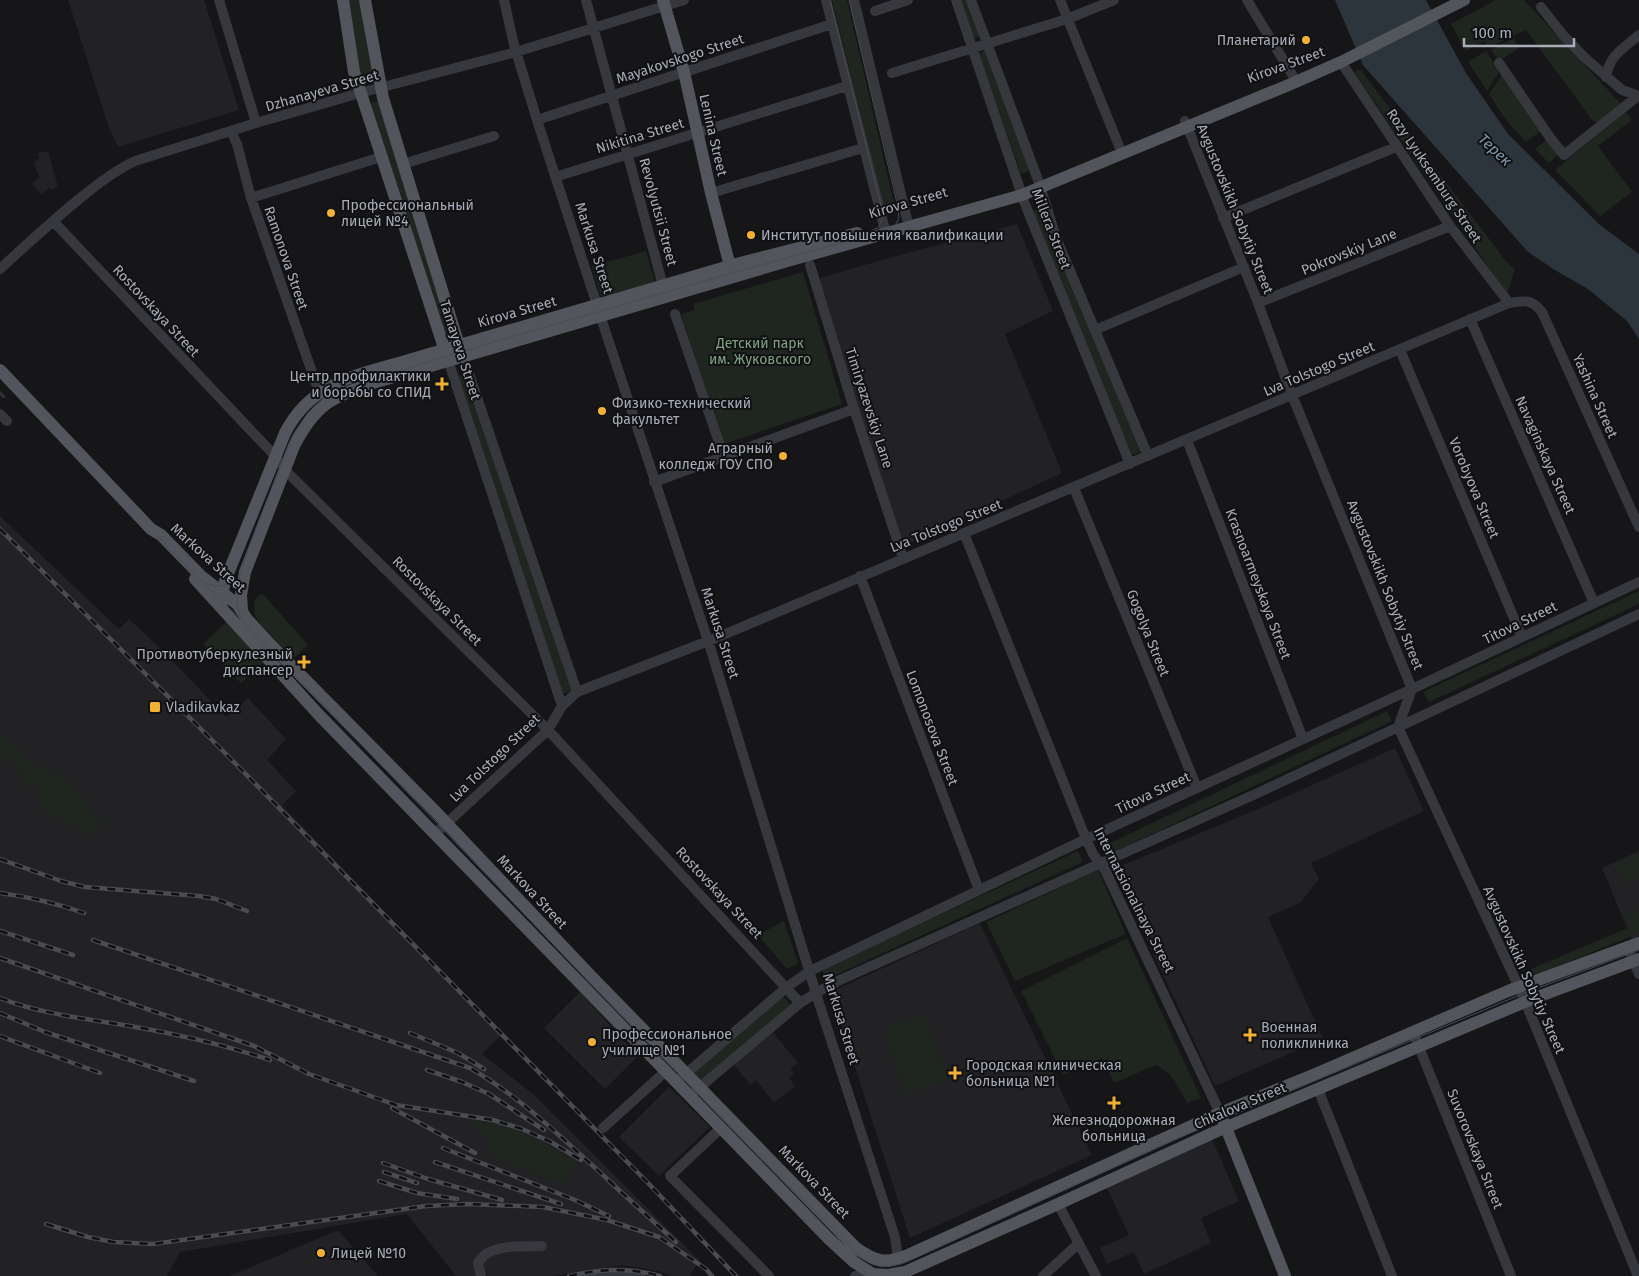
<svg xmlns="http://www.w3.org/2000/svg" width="1639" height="1276" viewBox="0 0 1639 1276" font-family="'Fira Sans',sans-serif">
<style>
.built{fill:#222225}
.green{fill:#1e261f}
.water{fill:#2c353c}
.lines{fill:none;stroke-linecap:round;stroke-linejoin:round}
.minor-tunnel{stroke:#333438;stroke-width:10;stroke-dasharray:10 5;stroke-linecap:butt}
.minor{stroke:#37383d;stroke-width:10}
.major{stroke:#53555c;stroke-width:12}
.tram{stroke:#4a4c52;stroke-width:1}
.rail-casing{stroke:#4a4c52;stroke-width:4.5}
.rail{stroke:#111113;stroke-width:2.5;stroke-dasharray:8;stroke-linecap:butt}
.poi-dot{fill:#f2b134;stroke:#111113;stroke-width:2}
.labels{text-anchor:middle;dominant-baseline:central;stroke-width:4;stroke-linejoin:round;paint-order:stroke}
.poi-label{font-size:14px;fill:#a8adb8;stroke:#111113;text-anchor:start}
.street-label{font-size:14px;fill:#a8adb8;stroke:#111113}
.park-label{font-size:14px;fill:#7fa381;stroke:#111113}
.water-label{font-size:15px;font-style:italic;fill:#7f9bb3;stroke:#111113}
</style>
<rect width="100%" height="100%" fill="#161618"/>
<!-- built -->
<path class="built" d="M68,0H204L239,110L118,147L109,128Z
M48,151L58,187L51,190L49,188L41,194L32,184L39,178L34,162L39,158L38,153Z
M1017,224L1053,311L1005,334L1062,473L904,546L878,473L817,279L885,259Z
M0,516L119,629L129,619L164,652L226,717L248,698L286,739L267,760L296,791L282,805L502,1034L482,1054L533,1094L699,1260L690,1276H671L658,1271L622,1265L554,1276H487L485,1273L475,1276H456L407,1214L180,1252L167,1276H0Z
M1395,748L1424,811L1311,863L1319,879L1301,902L1268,917L1323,1039L1215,1086L1114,869L1265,806Z
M1639,851V939L1633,942L1602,868Z
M980,923L1092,1155L910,1238L831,992Z
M580,992L638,1056L605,1089L544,1028Z
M772,1031L798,1063L790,1069L794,1074L789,1078L795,1086L774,1103L756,1080L750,1085L733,1063Z
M669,1087L710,1127L659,1176L619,1137Z
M1212,1139L1239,1201L1201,1218L1211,1243L1144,1274L1134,1252L1107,1264L1100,1248L1129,1235L1106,1186Z
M338,1230L378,1276H230Z"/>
<!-- green -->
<path class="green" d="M347,0H361L374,72L360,76Z
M832,0H847L896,212L886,215Z
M959,0H967L980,36L974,39Z
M1496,0H1524L1621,104L1597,123L1592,120L1526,30L1489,47L1484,41L1466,51L1451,24Z
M1514,38L1519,48L1499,61L1491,50Z
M985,50L1031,170L1021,174L979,53Z
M1486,51L1499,72L1487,91L1468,62Z
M1360,69L1505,260L1515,269L1507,294L1354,72Z
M1502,75L1542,130L1527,141H1525L1506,120L1489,94Z
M378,101L455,339L445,342L368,104Z
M1626,112L1632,120L1598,146L1632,192L1600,216L1555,170Z
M1547,139L1559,154L1549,163L1535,149Z
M1041,207L1142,451L1131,455L1031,212Z
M646,251L655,282L601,297L592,266Z
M803,272L842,404L724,444L681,314L695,310L693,304Z
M467,374L571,691L562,694L457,376Z
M1639,591V604L1429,702L1423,692Z
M262,593L308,645L293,659L259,622L255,616L254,600Z
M226,622L264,662L241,683L203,644Z
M1387,711L1392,721L1108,855L1104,846Z
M0,733C12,744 24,757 38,766C45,771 56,771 62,777C71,784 99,806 91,818L95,820L107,818L109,821L101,824L97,833L91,835L48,813L37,798L35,782L33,781L31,786L22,784L21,772L16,767L14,761L0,756Z
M1078,851L1083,862L824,980L823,969L833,964Z
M1639,855V878L1624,884L1616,865Z
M1098,870L1126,934L1015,981L986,922Z
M1639,910V933L1534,976L1531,969L1630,927L1625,916Z
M784,921L798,963L787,969L758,935Z
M1127,938L1201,1098L1187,1103L1170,1074L1156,1065L1114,1083L1102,1058L1063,1075L1021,991Z
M783,996L791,1005L699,1082L691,1073Z
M925,1015L948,1080L905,1095L883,1028Z
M466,1117C473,1117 479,1119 485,1121C519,1128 548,1143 577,1162L562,1185L494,1158L490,1155C491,1137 481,1129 466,1121Z"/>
<!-- water -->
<path class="water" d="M1335,0H1426L1466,73L1508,134L1600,225L1639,254V339L1627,321L1588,289L1553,269L1527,251L1363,65Z"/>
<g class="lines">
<!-- minor-tunnel -->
<path class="minor-tunnel" d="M0,395L2,393"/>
<!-- minor -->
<path class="minor" d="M219,0L256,123
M504,0L514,45L537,120L597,305
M586,0L663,286
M826,0L884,226
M854,0L907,219
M956,0L1025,204L1130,464
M971,0L1038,180L1057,240L1148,456
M1060,0L1119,146
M1247,0L1293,76
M1541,7L1563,35L1584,57L1622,90L1639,96
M875,11L908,0
M1341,62L1450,226L1509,303
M1499,63L1551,139L1564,155L1638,96
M892,73L1067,19L1114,0
M1606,77C1610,54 1623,49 1639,35
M537,120L832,24
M1185,121L1258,303L1292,395L1412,689L1398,727L1522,994L1638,1276
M231,131L237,144L251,198L319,392
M403,164L494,136
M555,177L847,86
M711,193L863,148
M251,198L381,157
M1223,218L1396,147
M53,221L275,456L289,474L548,730L800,1003
M810,265L854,409L903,558
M0,269C26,245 51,222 78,200C96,185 114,171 135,161L256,123L360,93L516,52L684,0
M1258,303L1450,226
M675,314L724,457
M600,315L711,650L819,1003L895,1237L898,1259
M1470,319L1594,603
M1095,330L1244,267
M1400,350L1522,637
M463,356L577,692
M448,360L562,706
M0,414L7,421
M1187,440L1303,739
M654,482L854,409
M1074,488L1197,788
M964,533L1086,839L1093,854L1105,870L1220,1113
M860,576L979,890
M435,834L548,730L562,706L577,692L716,638L1509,303C1524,301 1531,298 1542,312L1639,527
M1628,948L1639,974
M1413,1032L1511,1276
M681,1078L787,987L810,971L1086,839L1412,689L1639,582
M1318,1089L1392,1276
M694,1092L800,1003L816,993L840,980L1260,792L1639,614
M603,1128L666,1071
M721,1128L670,1176L769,1276
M1058,1204L1096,1276
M481,1276L478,1263C489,1243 521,1247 542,1246
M589,1276C607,1272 623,1272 641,1276
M855,1276L871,1274
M1043,1276L1078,1244"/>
<!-- major -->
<path class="major" d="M343,0L354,72L447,357
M365,0L383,98L461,352
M663,0L684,72L711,193L732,274
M0,370L151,529L161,535L201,576L237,604L247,619L271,645L435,811L592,977L856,1248C876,1262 885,1264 908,1255L1220,1113L1313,1075L1508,991L1639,943
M195,579L320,716L829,1239L854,1262L876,1276
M222,608L221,600L225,581L285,433C310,384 353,376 402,362L736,264L857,233
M242,610L241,595L245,572L294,446C315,405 331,397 373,383L784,262L1022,195L1291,84L1341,62L1464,0
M1223,1120L1285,1276
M871,1274L888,1275L905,1272L1058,1204L1215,1132L1532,999L1639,959"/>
<!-- tram -->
<path class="tram" d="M830,0L882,209V219L879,227L869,232
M849,0L897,203L899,218L895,226L870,235L732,273L494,342L382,376L324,398L308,413L293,435L248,550L239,579L237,604L241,618L248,627C452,837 652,1051 860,1256C874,1269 889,1269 906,1262L1164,1144L1522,994L1639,950
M157,536L240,620
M205,583C216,587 226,588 234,578"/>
<!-- rail casing -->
<g class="rail-casing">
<path id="rail" d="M0,529L223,751L649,1184L736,1276
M0,859L61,881L85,887L199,896L216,899L247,911
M0,893C29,897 56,903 84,913
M0,931L73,955
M93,940L470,1068C524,1099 568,1144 614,1185
M0,958L254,1046L309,1074L396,1105L493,1120L522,1129L549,1141L581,1160
M0,998C41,1014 87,1019 130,1026C177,1034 225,1045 270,1060
M0,1013L45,1032L194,1081
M410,1033L458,1053L484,1069
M0,1036L100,1073
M427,1070L462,1082L489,1094L544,1130
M392,1108L475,1153
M443,1148L575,1200L609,1216
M435,1162L561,1204
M383,1163L428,1179L502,1200
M384,1172L417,1183
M379,1181L417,1193L457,1199
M609,1181L676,1242
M46,1224L88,1237L113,1242L153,1244L426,1206L468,1204L543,1207L607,1220L659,1237L706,1269L712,1276
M569,1276C600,1269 629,1267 660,1276"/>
</g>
<!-- rail -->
<use href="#rail" class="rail"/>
</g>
<!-- markers -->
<g class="poi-dot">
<circle cx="1306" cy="40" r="5"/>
<circle cx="331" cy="213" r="5"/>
<circle cx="751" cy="235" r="5"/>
<path d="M439.5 376.5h5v5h5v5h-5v5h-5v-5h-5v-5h5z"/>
<circle cx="602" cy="411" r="5"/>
<circle cx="783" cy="456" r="5"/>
<path d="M301.5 654.5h5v5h5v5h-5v5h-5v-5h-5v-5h5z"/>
<rect x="149" y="701" width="12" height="12" rx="2.5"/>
<path d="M1247.5 1027.5h5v5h5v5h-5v5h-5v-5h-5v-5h5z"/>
<circle cx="592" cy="1042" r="5"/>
<path d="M952.5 1065.5h5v5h5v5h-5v5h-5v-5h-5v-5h5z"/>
<path d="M1111.5 1095.5h5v5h5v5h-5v5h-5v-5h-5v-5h5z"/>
<circle cx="321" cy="1253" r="5"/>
</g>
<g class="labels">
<!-- poi labels -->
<g class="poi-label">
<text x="1296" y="40" text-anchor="end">Планетарий</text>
<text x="341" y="205">Профессиональный<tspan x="341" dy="16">лицей №4</tspan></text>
<text x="761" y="235">Институт повышения квалификации</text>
<text x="431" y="376" text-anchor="end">Центр профилактики<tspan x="431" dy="16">и борьбы со СПИД</tspan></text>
<text x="612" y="403">Физико-технический<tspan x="612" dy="16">факультет</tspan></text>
<text x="773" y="448" text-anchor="end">Аграрный<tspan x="773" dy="16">колледж ГОУ СПО</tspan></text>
<text x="293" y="654" text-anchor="end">Противотуберкулезный<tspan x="293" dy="16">диспансер</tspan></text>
<text x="166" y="707">Vladikavkaz</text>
<text x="1261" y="1027">Военная<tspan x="1261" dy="16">поликлиника</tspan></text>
<text x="602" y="1034">Профессиональное<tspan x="602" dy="16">училище №1</tspan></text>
<text x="966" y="1065">Городская клиническая<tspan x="966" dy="16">больница №1</tspan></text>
<text x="1114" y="1120" text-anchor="middle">Железнодорожная<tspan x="1114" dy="16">больница</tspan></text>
<text x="331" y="1253">Лицей №10</text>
</g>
<!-- street labels -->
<g class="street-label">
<text transform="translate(680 59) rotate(-18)">Mayakovskogo Street</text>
<text transform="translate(1286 65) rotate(-20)">Kirova Street</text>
<text transform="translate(322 91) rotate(-16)">Dzhanayeva Street</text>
<text transform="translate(713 135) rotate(77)">Lenina Street</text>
<text transform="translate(640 136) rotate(-17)">Nikitina Street</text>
<text transform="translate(1434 176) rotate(56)">Rozy Lyuksemburg Street</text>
<text transform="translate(908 203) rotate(-16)">Kirova Street</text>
<text transform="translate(1235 209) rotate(68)">Avgustovskikh Sobytiy Street</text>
<text transform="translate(658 212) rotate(75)">Revolyutsii Street</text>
<text transform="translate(1051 229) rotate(69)">Millera Street</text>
<text transform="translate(594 248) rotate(72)">Markusa Street</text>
<text transform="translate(1349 252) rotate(-22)">Pokrovskiy Lane</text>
<text transform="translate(286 258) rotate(71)">Ramonova Street</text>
<text transform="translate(156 311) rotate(47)">Rostovskaya Street</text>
<text transform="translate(517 312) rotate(-16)">Kirova Street</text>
<text transform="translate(460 350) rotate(72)">Tamayeva Street</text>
<text transform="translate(1319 369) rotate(-23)">Lva Tolstogo Street</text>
<text transform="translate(1595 396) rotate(66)">Yashina Street</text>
<text transform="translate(869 408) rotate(72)">Timiryazevskiy Lane</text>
<text transform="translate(1545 455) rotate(66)">Navaginskaya Street</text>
<text transform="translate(1474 488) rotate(67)">Vorobyova Street</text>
<text transform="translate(946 526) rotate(-22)">Lva Tolstogo Street</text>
<text transform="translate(208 558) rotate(42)">Markova Street</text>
<text transform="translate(1258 584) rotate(69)">Krasnoarmeyskaya Street</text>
<text transform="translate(1385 585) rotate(68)">Avgustovskikh Sobytiy Street</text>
<text transform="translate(437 601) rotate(45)">Rostovskaya Street</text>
<text transform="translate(1520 623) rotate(-26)">Titova Street</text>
<text transform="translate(720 633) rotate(72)">Markusa Street</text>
<text transform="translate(1148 633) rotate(68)">Gogolya Street</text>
<text transform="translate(932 728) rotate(69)">Lomonosova Street</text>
<text transform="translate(495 758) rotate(-44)">Lva Tolstogo Street</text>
<text transform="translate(1153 793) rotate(-25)">Titova Street</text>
<text transform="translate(532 892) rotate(47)">Markova Street</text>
<text transform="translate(719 893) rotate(47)">Rostovskaya Street</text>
<text transform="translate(1134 900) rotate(63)">Internatsionalnaya Street</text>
<text transform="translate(1524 970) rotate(66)">Avgustovskikh Sobytiy Street</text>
<text transform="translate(841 1019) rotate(73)">Markusa Street</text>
<text transform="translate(1240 1106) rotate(-23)">Chkalova Street</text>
<text transform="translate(1475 1149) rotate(68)">Suvorovskaya Street</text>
<text transform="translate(814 1182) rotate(46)">Markova Street</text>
</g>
<!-- park labels -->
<g class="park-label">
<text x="760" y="343">Детский парк<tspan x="760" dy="16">им. Жуковского</tspan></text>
</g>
<!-- water labels -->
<g class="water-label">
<text transform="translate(1495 150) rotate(43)">Терек</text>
</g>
</g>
<!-- scale -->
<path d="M1464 38v8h110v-8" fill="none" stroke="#a8adb8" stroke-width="2.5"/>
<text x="1472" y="38" font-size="15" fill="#a8adb8" stroke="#111113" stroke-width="4" paint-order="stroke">100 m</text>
</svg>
